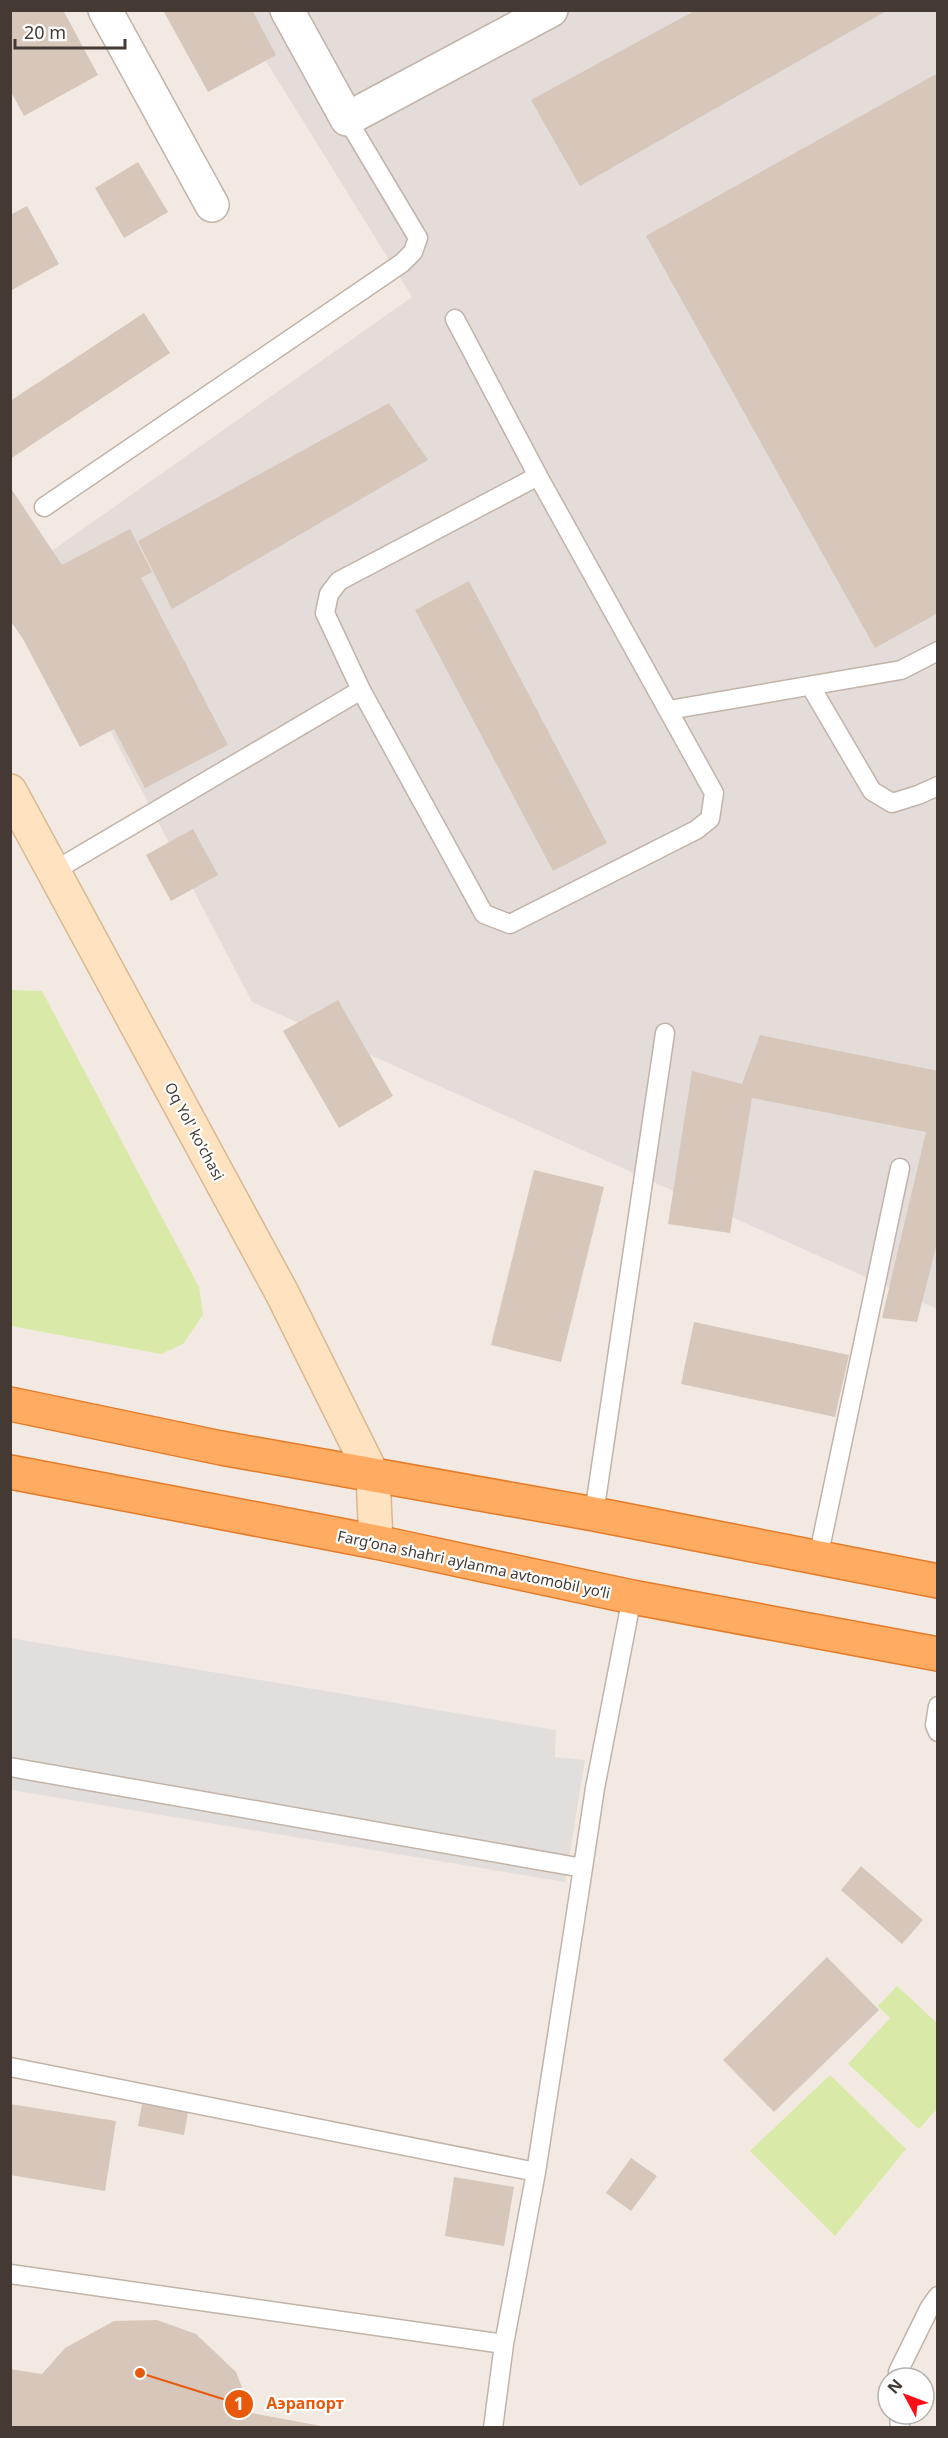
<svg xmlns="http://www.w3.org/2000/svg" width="948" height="2438" viewBox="0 0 948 2438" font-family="'Noto Sans',sans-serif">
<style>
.industrial{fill:#e4dcd8}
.green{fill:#d9eaa8}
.parking{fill:#e2dedb}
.building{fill:#d7c6ba}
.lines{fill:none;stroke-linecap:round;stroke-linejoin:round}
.lane-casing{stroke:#c1b3a8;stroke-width:21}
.street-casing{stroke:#c1b3a8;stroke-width:36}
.secondary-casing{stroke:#d9b791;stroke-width:36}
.highway-casing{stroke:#e57b29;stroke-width:36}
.lane{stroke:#fff;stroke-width:18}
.street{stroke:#fff;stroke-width:33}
.secondary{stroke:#ffe3c0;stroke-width:33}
.highway{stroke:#ffab61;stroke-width:33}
.labels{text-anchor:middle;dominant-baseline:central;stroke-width:4.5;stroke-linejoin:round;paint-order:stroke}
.street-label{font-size:15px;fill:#443a33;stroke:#fff}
.leader{fill:none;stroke:#e8590c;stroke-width:2}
.callout-dot{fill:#e8590c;stroke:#fff;stroke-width:2}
.mark-label{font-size:18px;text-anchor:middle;font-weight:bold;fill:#fff}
.callout-label{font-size:16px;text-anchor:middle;font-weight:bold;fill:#e8590c;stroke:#fff;stroke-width:4.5;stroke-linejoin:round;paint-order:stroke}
</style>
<rect width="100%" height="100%" fill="#f2eae2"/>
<!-- industrial -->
<path class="industrial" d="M235,11H937V1309L252,1002L26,569L412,297Z"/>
<!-- green -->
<path class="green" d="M11,990L42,991L199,1287L203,1315L183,1344L161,1354L11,1326Z
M897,1986L937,2023V2109L919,2129L848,2064L890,2018L878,2006Z
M830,2075L906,2149L835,2236L750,2151Z"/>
<!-- parking -->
<path class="parking" d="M10,1638L556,1730L555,1757L585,1760L565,1882L11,1790Z"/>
<!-- building -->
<path class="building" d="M10,10H63L98,75L24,116L10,90Z
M163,10H252L276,55L208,92Z
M696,10H888L580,186L531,100Z
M938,73V613L875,648L646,236Z
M138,162L168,212L124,238L95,188Z
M27,206L59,264L10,291V215Z
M144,313L170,353L10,459V401Z
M389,403L428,460L172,609L138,541Z
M10,487L62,565L130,529L152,572L141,578L228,745L145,788L114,729L80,747L23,639L10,620Z
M469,581L607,843L553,871L415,610Z
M193,829L218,875L171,901L146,855Z
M338,1000L393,1096L339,1128L283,1031Z
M760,1035L938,1071V1239L917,1322L882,1318L926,1132L752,1098L730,1233L668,1224L692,1071L742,1084Z
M534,1170L604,1187L561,1362L491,1345Z
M694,1322L849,1355L835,1417L681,1384Z
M861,1866L923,1920L902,1944L841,1890Z
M827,1957L879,2010L774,2112L723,2060Z
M10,2104L116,2121L105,2191L10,2175Z
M142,2104L188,2112L184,2135L138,2126Z
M631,2158L657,2176L631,2211L606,2193Z
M454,2177L514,2187L504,2246L445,2236Z
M157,2320L196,2334L236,2372L252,2413L332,2428H10V2369L42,2374L65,2348L114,2321Z"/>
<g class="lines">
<!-- lane casing -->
<g class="lane-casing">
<path id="lane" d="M455,319L538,476
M44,507L402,263L413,252L418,238L347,119
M811,687L872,791L892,803L918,795L938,786
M669,710L901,670L938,651
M54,871L361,690L325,613L329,594L339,581L538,476L714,793L710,819L696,830L510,924L484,914L361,690
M594,1514L665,1033
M818,1558L900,1168
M938,1706L935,1725L938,1732
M10,1767L583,1868L595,1788L632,1597
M10,2067L536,2172
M10,2274L504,2344L536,2172L583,1868
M898,2378V2372L930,2307L938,2296
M899,2414L900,2428
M493,2428L504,2344"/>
</g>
<!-- street casing -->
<g class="street-casing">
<path id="street" d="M105,10L212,205
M287,10L347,119L551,10"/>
</g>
<!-- secondary casing -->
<g class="secondary-casing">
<path id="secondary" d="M10,791L282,1293L373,1476L376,1542"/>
</g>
<!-- highway casing -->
<g class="highway-casing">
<path id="highway" d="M10,1404L221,1448L594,1514L938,1581
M10,1472L376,1542L632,1597L938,1654"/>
</g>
<!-- lane -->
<use href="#lane" class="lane"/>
<!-- street -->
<use href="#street" class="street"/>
<!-- secondary -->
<use href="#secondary" class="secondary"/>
<!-- highway -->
<use href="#highway" class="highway"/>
</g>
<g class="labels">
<!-- street labels -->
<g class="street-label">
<text transform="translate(195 1131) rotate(62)">Oq Yol' ko'chasi</text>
<text transform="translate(474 1564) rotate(12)">Fargʻona shahri aylanma avtomobil yoʻli</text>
</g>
</g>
<!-- callouts -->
<path class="leader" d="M140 2373L239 2404"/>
<g class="callout-dot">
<circle cx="140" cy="2373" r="6"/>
<circle cx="239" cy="2404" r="15"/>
</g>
<g class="mark-label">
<text x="239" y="2410">1</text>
</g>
<g class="callout-label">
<text x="305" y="2409">Аэрапорт</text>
</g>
<!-- border -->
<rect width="948" height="2438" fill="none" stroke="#443a33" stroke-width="24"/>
<!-- north arrow -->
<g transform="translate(906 2396) rotate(311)"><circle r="28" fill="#ffffff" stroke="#b4b0ad" stroke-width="1.5"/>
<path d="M0-4.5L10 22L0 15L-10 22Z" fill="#ff0d19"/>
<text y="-9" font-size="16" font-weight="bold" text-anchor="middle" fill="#443a33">N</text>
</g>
<!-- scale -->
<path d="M15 39v9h110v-9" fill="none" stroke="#443a33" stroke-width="3"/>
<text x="24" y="39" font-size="18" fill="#443a33" stroke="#ffffff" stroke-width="4.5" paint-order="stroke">20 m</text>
</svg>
